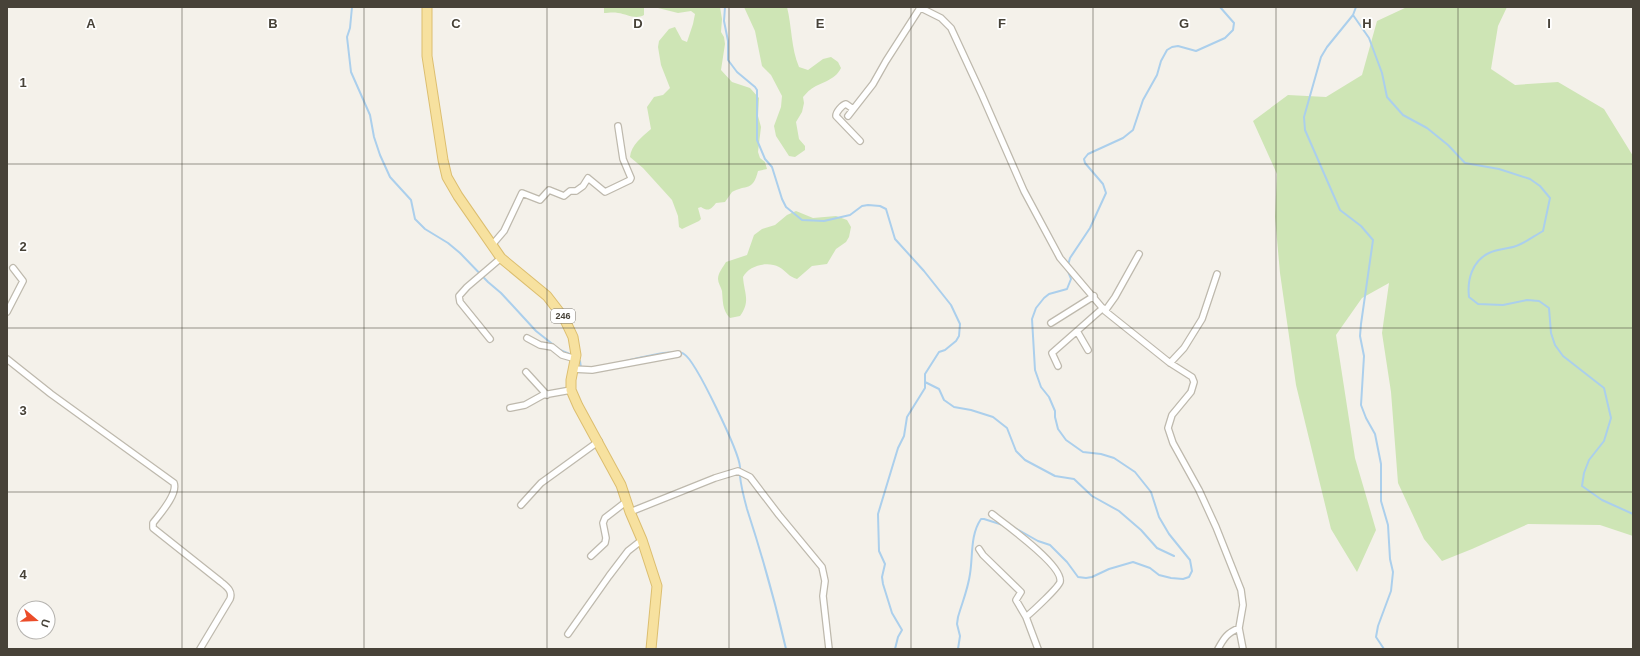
<svg xmlns="http://www.w3.org/2000/svg" width="1640" height="656" viewBox="0 0 1640 656" font-family="Arial,sans-serif">
<style>
.green{fill:#cee5b5}
.lines{fill:none;stroke-linecap:round;stroke-linejoin:round}
.stream{stroke:#abcfec;stroke-width:2}
.street-casing{stroke:#beb9ad;stroke-width:8}
.primary-casing{stroke:#dcbe6f;stroke-width:11}
.street{stroke:#fff;stroke-width:5.5}
.primary{stroke:#f7e19f;stroke-width:9}
.grid{fill:none;stroke:#474238;stroke-width:1;stroke-opacity:0.55}
.labels{text-anchor:middle;dominant-baseline:central;stroke-width:3.5;stroke-linejoin:round;paint-order:stroke}
.shield{fill:#fff;stroke:#7e7b74;stroke-width:1}
.shield-label{font-size:9px;font-weight:bold;fill:#474238}
.grid-label{font-size:13px;text-anchor:middle;font-weight:bold;fill:#474238;stroke:#fff;stroke-width:3.5;stroke-linejoin:round;paint-order:stroke}
</style>
<rect width="100%" height="100%" fill="#f4f1ea"/>
<!-- green -->
<path class="green" d="M604,7H644V15C635,20 627,14 618,13C613,12 608,13 604,13Z
M654,7H720L722,19L721,32L724,37L725,44L721,70L732,82L750,88L759,98L758,116L761,127L758,152L760,158L765,162L767,169L758,171C753,192 746,184 732,192L725,202L716,203C711,209 709,212 701,207L698,208L701,219L699,221L682,229L679,227L678,216L672,200L643,168L630,157C631,145 642,137 651,129L647,107L654,97L663,95L670,88L661,65L658,47L659,41L669,29L675,27L682,40L687,42L693,24L695,14L691,11L678,13Z
M744,7H787C792,27 791,48 799,67L808,70L823,59L831,57L838,62L841,68C835,81 820,82 810,90C808,91 805,95 803,97L804,103L802,112L796,122L799,139L805,146V150L795,157L789,156L776,136L774,126L781,107L782,96L771,75L762,66L755,31Z
M1407,7H1507L1498,26L1491,69L1515,85L1558,82L1604,109L1633,156V536L1600,525L1528,524L1472,549L1442,561L1424,539L1398,483L1391,392L1382,333L1389,283L1362,298L1336,335L1355,458L1376,530L1357,572L1331,529L1296,385L1280,273L1275,217L1277,174L1253,121L1288,95L1326,97L1362,75L1377,21Z
M796,211L813,218L836,216L847,220L851,227L849,237L846,242L836,249L827,264L812,266L797,279C789,277 786,271 779,267C768,261 749,265 743,277C744,293 751,301 740,316L730,318C722,310 723,301 722,291C721,287 718,283 718,279C718,273 723,267 726,262L747,255L754,235L762,229L775,225L787,215Z"/>
<g class="lines">
<!-- stream -->
<path class="stream" d="M352,7L350,28L347,37L351,72L370,115L374,137L380,155L390,177L411,200L415,219L425,229L448,243L460,253L488,282L501,293L536,331L560,350L572,355
M725,7L724,21L728,41V60L737,72L755,87L757,90V140L765,159L772,167L782,199L786,207L802,220L824,221L850,215L862,206L868,205L880,206L886,209L895,239L924,271L951,305L960,324L959,336L956,341L945,350L939,352L925,374V388L907,417L904,436L898,448L878,514L879,551L885,564L882,577L883,584L892,613L902,630L898,637L895,649
M1356,7L1353,15L1369,38L1382,73L1387,97L1403,115L1427,128L1448,145L1465,163L1499,169L1530,179L1540,186L1550,198L1543,231C1534,236 1525,243 1516,246C1508,249 1497,249 1489,253C1472,261 1467,280 1469,297L1478,304L1503,305L1527,300L1539,301L1549,308L1551,333L1555,345L1563,356L1604,388L1611,418L1604,441L1589,460L1584,473L1582,486L1602,500L1633,514
M1353,15L1327,47L1321,57L1304,117L1305,130L1340,210L1361,226L1373,240L1361,324L1360,336L1364,356L1361,405L1366,418L1375,434L1381,464V501L1388,525L1390,559L1393,572L1391,591L1378,626L1376,637L1384,649
M1068,265L1070,258L1090,228L1106,193L1103,184L1085,163L1084,159L1088,154L1123,138L1133,130L1143,100L1157,75L1161,61L1167,50L1172,47L1178,46L1196,51L1225,38L1233,30L1234,23L1220,7
M577,359L580,361L581,368
M622,362C633,359 676,348 684,354C696,361 739,452 740,467C740,470 739,473 740,476C741,487 744,498 747,509C762,555 775,601 786,649
M925,382L939,389L944,400L954,407L971,410L993,417L1007,428L1016,451L1025,460L1055,476L1074,479L1092,496L1119,511L1141,530L1157,548L1174,556
M1013,527L1038,541L1050,545L1067,562L1078,577L1086,578L1092,577L1109,569L1133,562L1150,568L1159,575L1171,578L1183,579L1189,577L1192,571L1190,560L1169,534L1159,517L1151,492L1135,472L1114,458L1101,454L1083,452L1066,440L1058,429L1055,417V411L1049,397L1041,387L1035,370L1032,319L1036,308L1044,298L1049,294L1067,289L1071,279L1067,269
M958,649L960,636L957,624L958,617C962,603 968,589 970,574C973,556 970,535 981,519H984L1003,525"/>
<!-- street casing -->
<g class="street-casing">
<path id="street" d="M919,7L941,18L951,28L982,95L1024,191L1060,258L1105,311L1170,363L1192,377L1194,382L1191,392L1172,415L1168,428L1173,443L1199,490L1216,527L1241,590L1243,605L1239,628L1243,649
M853,109L846,104C842,105 836,112 836,116L860,141
M848,116L873,84L886,61L920,8
M492,245L504,231L522,193L540,200L549,190L564,196L570,191H576L583,186L588,178L605,192L630,180L631,178L623,159L618,126
M1105,311L1115,297L1139,254
M7,312L23,281L13,268
M1051,323L1094,296
M527,338L540,345L552,347L562,355L576,359
M490,339L460,302L459,296L467,287L501,258
M1088,350L1077,331L1103,308
M7,359L51,394L174,483C178,494 160,514 153,523V528L221,582C227,587 233,591 230,599L200,649
M1170,363L1184,348L1202,319L1217,274
M1058,366L1052,353L1077,331
M573,369L592,370L678,354
M526,372L547,395
M510,408L525,405L543,395L571,390
M521,505L541,483L599,441
M630,512L715,478L738,471L750,477L779,515L822,567L825,581L823,596L829,649
M992,514C1005,524 1064,566 1060,582C1058,588 1033,611 1026,617
M979,549L983,555L1021,592L1016,600L1026,617L1038,649
M591,556L605,543L606,538L603,523L605,518L627,501
M568,634L609,576L628,551L642,540
M1218,649C1224,638 1227,633 1239,628"/>
</g>
<!-- primary casing -->
<g class="primary-casing">
<path id="primary" d="M427,7V56L443,160L447,177L458,196L501,258L547,296L564,318L573,337L576,355L571,380V390L578,406L621,485L630,512L642,540L657,586L651,649"/>
</g>
<!-- street -->
<use href="#street" class="street"/>
<!-- primary -->
<use href="#primary" class="primary"/>
</g>
<!-- grid -->
<path class="grid" d="M182,7V649M364,7V649M547,7V649M729,7V649M911,7V649M1093,7V649M1276,7V649M1458,7V649M7,164H1633M7,328H1633M7,492H1633"/>
<g class="labels">
<!-- shield labels -->
<rect class="shield" x="551" y="309" width="24" height="14" rx="3"/>
<g class="shield-label">
<text x="563" y="316">246</text>
</g>
</g>
<g class="grid-label">
<text x="91" y="28">A</text>
<text x="273" y="28">B</text>
<text x="456" y="28">C</text>
<text x="638" y="28">D</text>
<text x="820" y="28">E</text>
<text x="1002" y="28">F</text>
<text x="1184" y="28">G</text>
<text x="1367" y="28">H</text>
<text x="1549" y="28">I</text>
<text x="23" y="87">1</text>
<text x="23" y="251">2</text>
<text x="23" y="415">3</text>
<text x="23" y="579">4</text>
</g>
<!-- border -->
<rect width="1640" height="656" fill="none" stroke="#474238" stroke-width="16"/>
<!-- north arrow -->
<g transform="translate(36 620) rotate(109)"><circle r="19" fill="#ffffff" stroke="#b5b3af"/>
<path d="M0-3L7 15L0 10L-7 15Z" fill="#eb4c29"/>
<text y="-6" font-size="11" font-weight="bold" text-anchor="middle" fill="#474238">U</text>
</g>
</svg>
